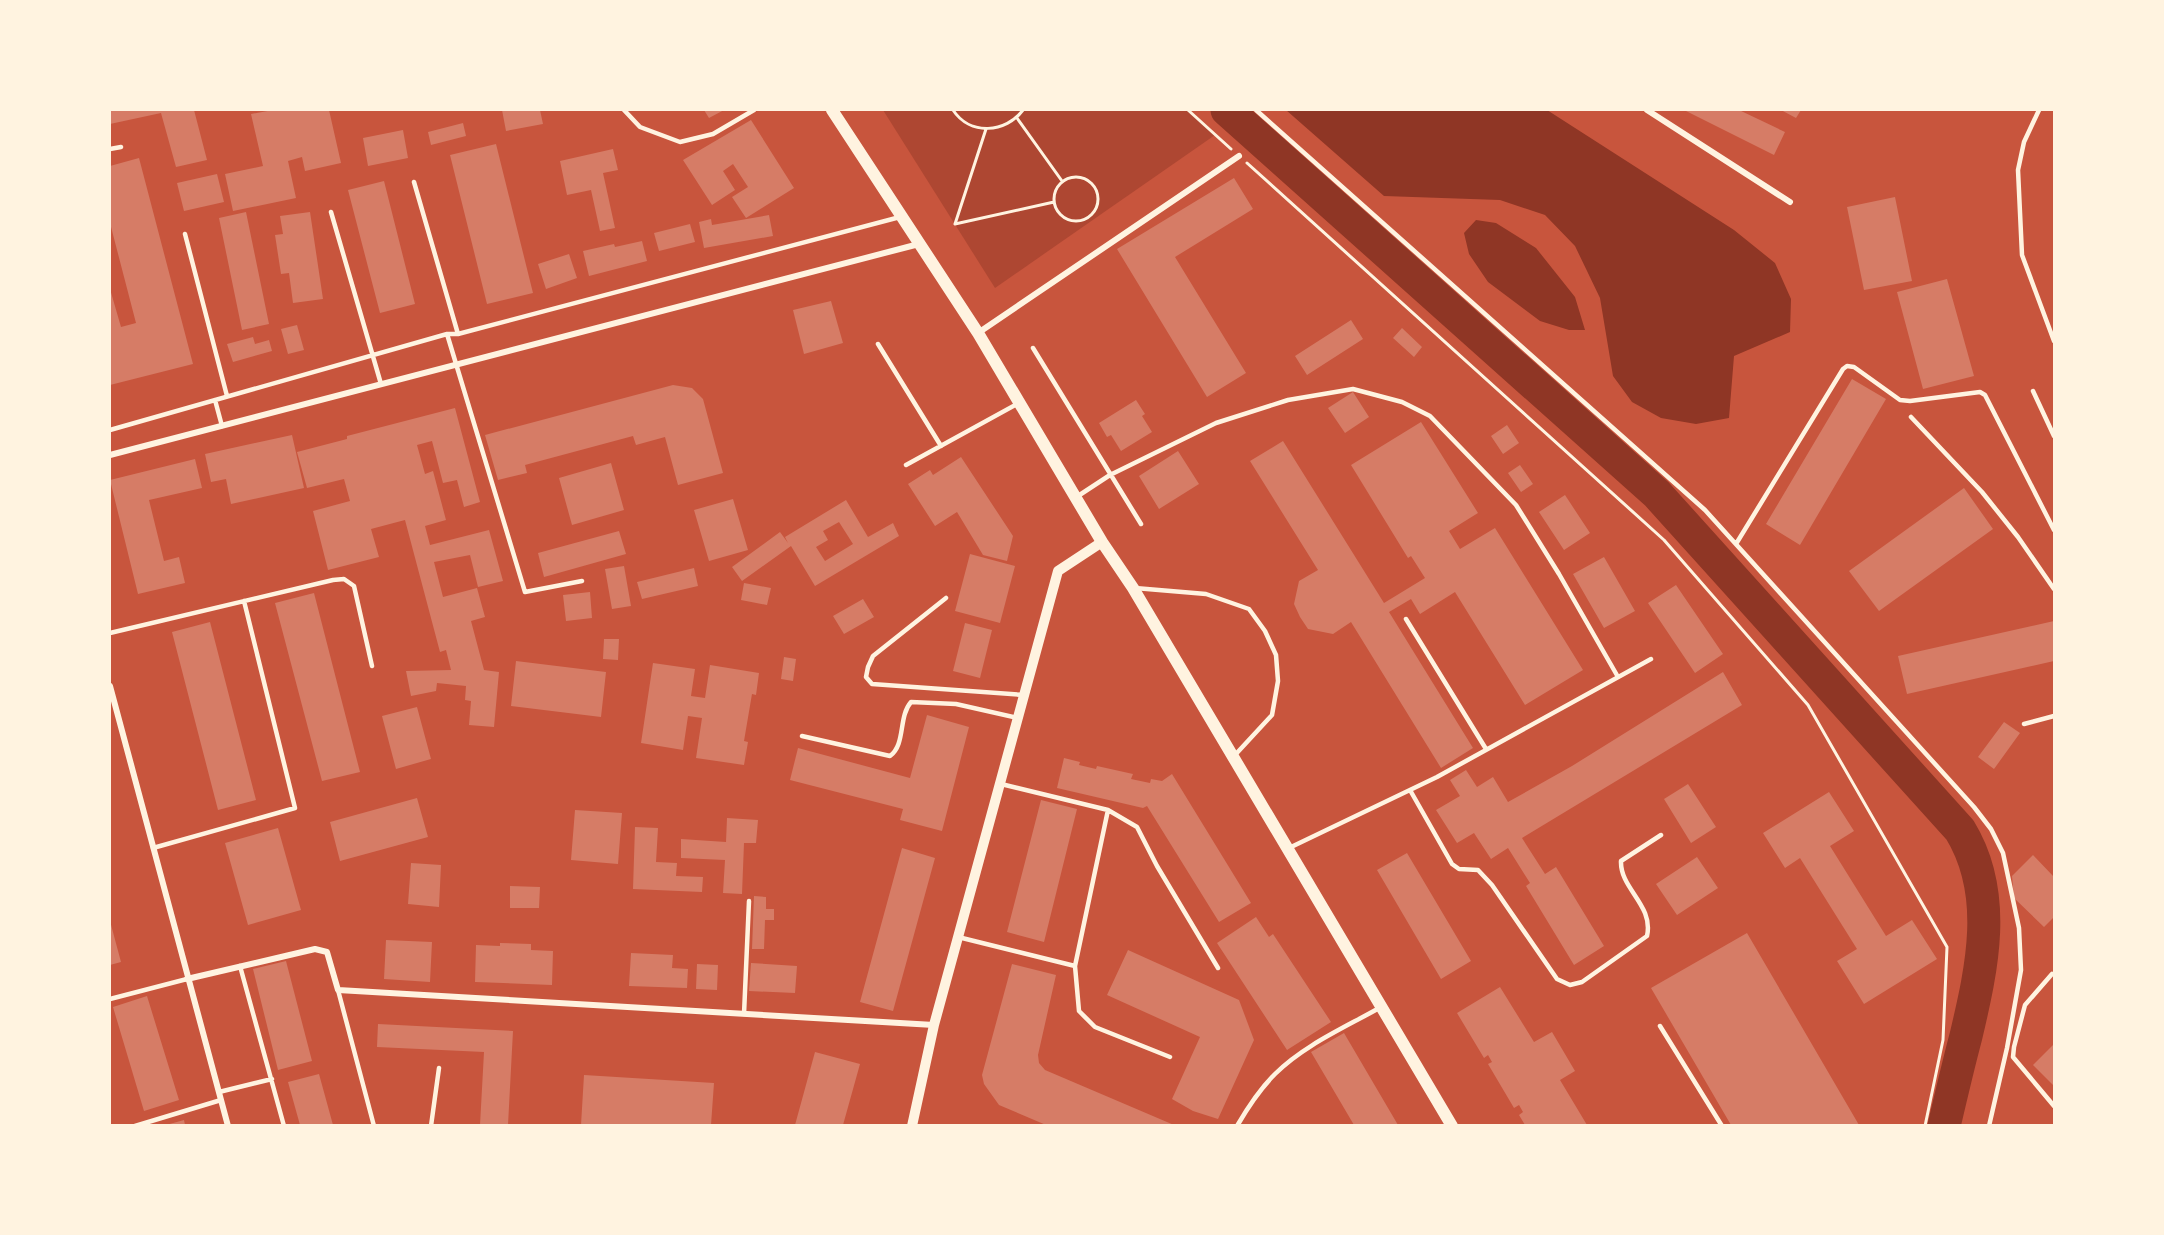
<svg xmlns="http://www.w3.org/2000/svg" width="2164" height="1235" viewBox="0 0 2164 1235" font-family="Ubuntu,sans-serif">
<style>
.green{fill:#ae4732}
.water{fill:#8f3625}
.lines{fill:none;stroke-linecap:round;stroke-linejoin:round}
.river{stroke:#8f3625;stroke-width:33}
.building{fill:#d67c66;fill-rule:evenodd}
.path{stroke:#fff3e0;stroke-width:3}
.service{stroke:#fff3e0;stroke-width:4.5}
.minor{stroke:#fff3e0;stroke-width:6}
.tertiary{stroke:#fff3e0;stroke-width:10}
.secondary{stroke:#fff3e0;stroke-width:12}
</style>
<rect width="100%" height="100%" fill="#c8553d"/>
<!-- green -->
<path class="green" d="M883,110H1188L1215,135L995,288Z"/>
<!-- water -->
<path class="water" d="M1286,110H1547L1734,230L1775,263L1791,299L1790,332L1734,356L1729,418L1696,424L1661,418L1632,402L1613,376L1600,298L1575,246L1545,215L1500,200L1384,196Z
M1476,220L1496,223L1536,248L1575,297L1585,330H1569L1540,321L1488,282L1469,254L1464,233Z"/>
<g class="lines">
<!-- river -->
<path class="river" d="M1227,110L1657,494L1960,830C1999,894 1982,968 1966,1036C1958,1066 1951,1096 1944,1126"/>
</g>
<!-- building -->
<path class="building" d="M110,110H194L207,160L176,167L161,113L110,124Z
M273,110H329L341,163L305,171L302,157L288,161L296,198L233,211L225,174L263,166L251,114Z
M502,110H540L543,124L506,131Z
M704,110H724L709,118Z
M1684,110H1739L1785,132L1774,155Z
M1781,110H1801L1796,118Z
M751,120L794,188L746,218L732,197L748,187L733,164L723,171L735,190L712,205L683,160Z
M463,123L466,136L431,145L428,132Z
M403,130L408,158L368,166L363,138Z
M496,144L533,293L487,304L450,155Z
M613,149L618,170L603,173L615,228L600,231L591,190L567,195L560,161Z
M139,158L193,364L110,385V289L121,327L136,323L110,223V166Z
M217,174L224,202L184,211L177,183Z
M1234,178L1253,209L1175,257L1246,373L1207,397L1117,249Z
M384,181L415,304L380,313L348,190Z
M1895,197L1912,281L1864,290L1847,207Z
M246,212L269,324L242,330L219,218Z
M310,212L323,299L293,303L289,273L281,274L275,235L283,234L280,216Z
M769,215L773,236L704,248L699,222L711,219L712,225Z
M690,224L695,242L659,251L654,233Z
M642,241L647,261L589,276L583,251L614,244L615,247Z
M569,254L577,278L546,289L538,264Z
M1947,279L1974,376L1923,389L1897,292Z
M831,301L843,343L804,354L793,310Z
M1351,320L1363,339L1307,375L1295,356Z
M297,325L304,350L288,354L281,329Z
M1402,328L1422,347L1414,357L1393,338Z
M253,337L255,344L269,340L272,351L233,362L227,344Z
M1852,379L1886,399L1800,545L1766,524Z
M673,385L692,388L703,399L723,473L678,485L665,437L636,445L633,436L525,465L527,473L498,480L485,435Z
M1353,392L1369,417L1345,433L1328,408Z
M1136,400L1145,414L1142,416L1152,432L1121,451L1111,435L1107,437L1099,423Z
M455,408L480,502L464,507L457,480L443,483L432,441L417,445L425,474L433,471L446,520L425,526L430,545L489,530L503,581L478,587L470,555L434,562L443,597L477,588L485,617L471,621L484,670L499,672L494,727L469,725L471,701L465,700L466,686L437,683L436,691L411,696L406,671L451,670L446,650L440,652L405,520L371,529L379,557L328,570L313,511L350,501L344,479L307,488L297,452L347,439V436Z
M1421,422L1478,513L1449,531L1460,549L1495,528L1583,670L1525,705L1455,592L1420,614L1411,599L1389,612L1473,748L1441,768L1351,622L1333,634L1308,629L1300,617L1294,604L1299,581L1318,570L1250,461L1283,441L1384,603L1425,578L1411,556L1408,558L1351,465Z
M1507,425L1519,443L1503,454L1491,436Z
M292,435L304,488L231,504L226,479L211,482L205,454Z
M1178,451L1199,484L1159,509L1139,476Z
M961,457L1013,536L1007,561L983,555L957,512L935,526L908,484L930,470L933,475Z
M195,459L202,488L149,500L164,561L179,557L185,583L138,594L110,480Z
M611,463L624,510L572,525L559,478Z
M1520,465L1533,484L1521,492L1508,473Z
M1964,488L1993,529L1879,611L1849,571Z
M1565,495L1590,533L1564,550L1539,512Z
M733,499L748,550L709,561L694,510Z
M846,500L868,537L893,523L899,536L815,586L791,546L742,581L732,567L780,532L788,543L785,537ZM839,522L853,544L825,561L816,547L828,540L823,531Z
M619,531L626,554L544,577L538,553Z
M970,554L1015,566L1000,623L955,611Z
M1604,557L1635,611L1604,628L1573,574Z
M624,566L631,606L612,609L605,569Z
M694,568L698,586L642,599L637,582Z
M744,583L771,588L767,605L741,600Z
M1676,585L1723,654L1695,673L1648,603Z
M590,592L592,618L566,621L563,595Z
M314,593L360,772L322,781L275,603Z
M863,599L874,617L844,634L833,616Z
M2054,621V661L1907,694L1898,656Z
M210,622L256,800L218,810L172,632Z
M965,623L992,630L980,678L953,671Z
M604,639H619L618,660L603,659Z
M784,657L796,659L793,681L781,679Z
M516,661L606,672L601,717L511,706Z
M653,663L695,669L691,696L705,698L710,665L759,673L756,695L752,694L744,741L748,742L744,765L696,758L702,718L688,716L683,750L641,743Z
M1723,672L1742,705L1522,838L1545,874L1556,867L1604,946L1574,965L1526,886L1530,883L1508,848L1491,859L1474,833L1457,843L1436,810L1460,796L1450,780L1466,770L1477,787L1493,777L1508,802L1572,766Z
M417,707L431,759L396,769L382,716Z
M927,715L969,727L942,831L900,820L903,809L790,780L798,748L910,778Z
M2004,722L2020,733L1994,769L1978,757Z
M1064,758L1080,762L1079,765L1096,769L1097,766L1133,774L1131,779L1150,783L1151,779L1162,781L1172,774L1251,903L1219,922L1147,806L1143,808L1057,788Z
M1688,784L1716,827L1691,843L1664,799Z
M1829,792L1854,831L1830,846L1886,936L1912,920L1937,959L1864,1004L1837,961L1857,949L1800,858L1785,868L1763,833Z
M417,798L428,837L340,861L330,822Z
M1041,800L1077,809L1044,942L1007,932Z
M575,810L622,813L618,864L571,860Z
M727,818L758,820L756,843H744L742,894L723,893L725,860L681,858V839L726,842Z
M635,827L658,828L656,862L677,863L676,876L703,877L702,892L633,889Z
M278,828L301,910L248,925L225,843Z
M902,848L935,858L893,1011L860,1002Z
M1407,853L1471,961L1441,979L1377,870Z
M2033,855L2054,877V917L2044,927L2014,898L2012,876Z
M1697,857L1718,888L1677,915L1656,884Z
M411,863L441,865L439,907L408,904Z
M510,886L540,887L539,908H510Z
M754,896L766,897V909H774V920H765L764,949H752Z
M1256,917L1269,937L1273,934L1331,1022L1287,1050L1217,943Z
M110,921L121,962L110,965Z
M1747,933L1859,1125H1731L1651,988Z
M386,940L432,942L430,982L384,979Z
M500,943L531,944V950L553,951L552,985L475,982L476,945L500,946Z
M1128,950L1239,1000L1254,1040L1218,1119L1193,1111L1172,1099L1200,1037L1107,995Z
M631,953L673,955L672,968L688,969L687,988L629,986Z
M286,961L312,1061L278,1070L253,969Z
M751,963L797,966L795,993L749,991Z
M697,964L718,965L717,990L696,989Z
M1012,964L1056,975L1038,1055L1039,1063L1045,1070L1174,1125H1046L999,1105L984,1084L982,1075Z
M1500,987L1534,1042L1552,1032L1575,1071L1560,1080L1587,1125H1525L1519,1115L1523,1112L1519,1105L1514,1108L1488,1064L1492,1062L1488,1055L1484,1058L1457,1013Z
M147,996L179,1100L144,1111L113,1007Z
M378,1024L513,1031L508,1125H480L484,1052L377,1047Z
M1344,1033L1398,1125H1354L1311,1052Z
M2054,1044V1086L2033,1065Z
M815,1052L860,1064L843,1125H795Z
M319,1074L333,1125H300L288,1082Z
M584,1075L714,1083L711,1125H581Z
M184,1120L185,1125H166Z"/>
<g class="lines">
<!-- path -->
<path class="path" d="M953,110C970,136 1006,133 1023,110
M1188,110L1231,149
M1017,118L1062,181
M986,129L955,224L1054,202
M1247,163L1664,540L1808,705L1947,947L1943,1040L1925,1126
M1054 199a22 22 0 1 1 44 0a22 22 0 1 1-44 0Z"/>
<!-- service -->
<path class="service" d="M624,110L640,127L680,142L713,134L754,110
M1256,110L1705,510L1974,807L1991,829L2003,853L2019,928L2021,970L2007,1048L1989,1126
M2039,110L2024,142L2018,170L2022,255L2054,341
M110,149L121,147
M414,182L458,334
M331,212L381,384
M185,234L227,396
M447,334H458L900,217
M878,344L941,446
M1033,348L1141,524
M2033,391L2054,436
M215,400L222,426
M1911,417L1982,492L2018,537L2054,589
M110,430L447,334L525,592L582,581
M906,465L1019,403
M1078,496L1110,475L1216,423L1288,400L1353,389L1402,402L1430,416L1516,505L1559,574L1618,677
M1736,544L1843,369L1847,366L1854,367L1900,400L1910,401L1980,392L1985,395L2054,530
M1135,588L1206,594L1249,609L1265,631L1276,655L1278,681L1272,715L1235,755
M946,598L873,656L868,667L866,677L872,684L1024,695
M1406,619L1486,749
M110,633L333,580L344,579L354,586L372,666
M2024,724L2054,716
M802,736L890,756C906,744 898,717 911,702L956,704L1018,718
M1001,784L1108,810L1137,827L1157,866L1218,968
M1410,790L1452,864L1459,869L1478,870L1492,885L1557,979L1570,985L1582,982L1647,936C1654,905 1620,889 1621,861L1661,835
M1108,810L1075,966L1079,1011L1095,1027L1170,1057
M153,848L295,808L244,601
M1289,848L1437,777L1651,659
M958,937L1075,966
M240,966L284,1126
M2052,974L2025,1005L2014,1047L2013,1057L2054,1106
M338,990L374,1126
M110,999L187,979
M744,1014L749,901
M1660,1026L1722,1126
M219,1092L272,1079
M135,1126L221,1100
M431,1126L439,1068
M1237,1126C1248,1107 1260,1089 1275,1074C1304,1045 1346,1027 1381,1007"/>
<!-- minor -->
<path class="minor" d="M1647,110L1790,202
M978,333L1239,156
M110,455L919,244
M110,686L228,1126
M187,979L315,949L327,952L338,990L934,1025"/>
<!-- tertiary -->
<path class="tertiary" d="M912,1126L934,1025L1058,571L1102,542"/>
<!-- secondary -->
<path class="secondary" d="M832,110L978,333L1102,542L1133,588L1452,1126"/>
</g>
<!-- border -->
<rect width="2164" height="1235" fill="none" stroke="#fff3e0" stroke-width="222"/>
</svg>
